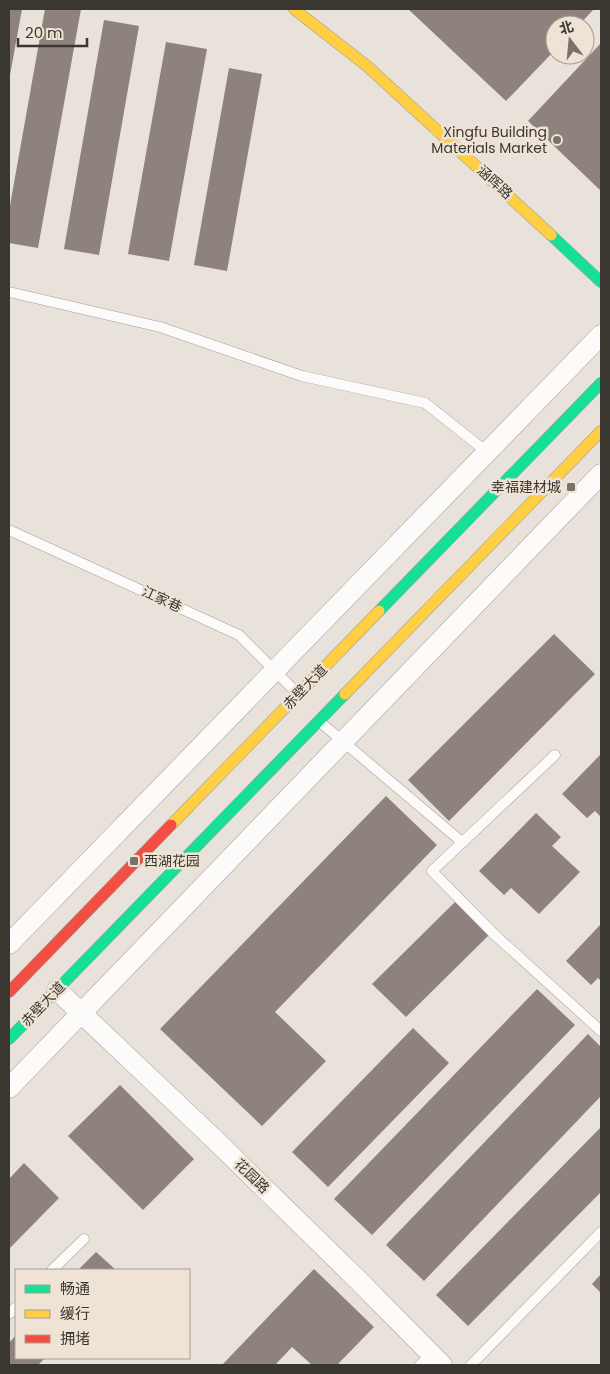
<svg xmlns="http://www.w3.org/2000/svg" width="610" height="1374" viewBox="0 0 610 1374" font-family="Poppins,'Noto Sans SC',sans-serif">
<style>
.building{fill:#8e827c}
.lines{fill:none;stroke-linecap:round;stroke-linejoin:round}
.lane-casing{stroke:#a39e98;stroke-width:11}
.street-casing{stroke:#a39e98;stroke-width:21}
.fast-casing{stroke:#a39e98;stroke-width:12}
.slow-casing{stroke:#a39e98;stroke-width:12}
.jam-casing{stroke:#a39e98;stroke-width:12}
.lane{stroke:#fcfbf9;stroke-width:10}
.street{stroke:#fcfbf9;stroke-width:20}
.fast{stroke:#16e098;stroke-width:11}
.slow{stroke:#ffcf43;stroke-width:11}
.jam{stroke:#f24e42;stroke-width:11}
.poi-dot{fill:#77726c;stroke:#eee3d4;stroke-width:2}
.labels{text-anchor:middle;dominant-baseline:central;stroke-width:5;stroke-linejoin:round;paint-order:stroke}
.poi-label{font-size:14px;fill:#3a3630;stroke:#eee3d4;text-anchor:end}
.street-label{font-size:14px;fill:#3a3630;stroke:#eee3d4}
</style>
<rect width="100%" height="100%" fill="#e8e2da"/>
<!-- building -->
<path class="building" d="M9,9H22L10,75H9Z
M45,9H81L38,248L9,243V211Z
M408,9H594L579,25H555V50L506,101Z
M104,20L139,26L99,255L64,249Z
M166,42L207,49L169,261L128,254Z
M601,43V191L528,121Z
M229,68L262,74L227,271L194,265Z
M554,634L595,674L449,821L408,780Z
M601,754V817L595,811L587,818L562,794Z
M386,796L437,845L275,1012L326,1061L262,1126L160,1029Z
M536,813L561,837L552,846L580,872L539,914L511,888L504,895L479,871Z
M455,902L489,935L406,1017L372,984Z
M601,924V981L598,978L591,985L566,961Z
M537,989L575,1025L372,1235L334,1199Z
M413,1028L449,1063L328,1187L292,1152Z
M588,1034L601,1047V1096L424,1281L386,1245Z
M120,1085L194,1159L143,1210L68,1136Z
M601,1127V1192L468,1326L436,1295Z
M24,1163L59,1198L9,1249V1179Z
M96,1252L116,1270H78Z
M314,1269L374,1327L337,1365H312L292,1347L275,1365H222Z
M601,1274V1293L592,1284Z
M16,1335V1358H45L38,1365H9V1343Z"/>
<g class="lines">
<!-- lane casing -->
<g class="lane-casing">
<path id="lane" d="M9,292L160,327L302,376L425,403L487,452
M9,530L239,635L298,694
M320,722L462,842
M555,755L432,871L496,936L601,1031
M52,1270L84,1239
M9,1314L16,1307
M420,1365L431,1355
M471,1365L601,1232"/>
</g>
<!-- street casing -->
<g class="street-casing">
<path id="street" d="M9,944L601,335
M57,990L213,1138L357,1279L442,1365
M9,1088L601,474"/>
</g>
<!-- fast casing -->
<g class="fast-casing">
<path id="fast" d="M551,235L601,282
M379,611L601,383
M9,1039L345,694"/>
</g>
<!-- slow casing -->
<g class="slow-casing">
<path id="slow" d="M294,9L367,66L551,235
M345,694L601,431
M171,825L379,611"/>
</g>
<!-- jam casing -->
<g class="jam-casing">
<path id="jam" d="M9,992L171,825"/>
</g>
<!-- lane -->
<use href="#lane" class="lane"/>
<!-- street -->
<use href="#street" class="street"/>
<!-- fast -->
<use href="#fast" class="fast"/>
<!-- slow -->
<use href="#slow" class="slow"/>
<!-- jam -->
<use href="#jam" class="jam"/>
</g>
<!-- markers -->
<g class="poi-dot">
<circle cx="557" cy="140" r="5"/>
<rect x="566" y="482" width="10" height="10" rx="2.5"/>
<rect x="129" y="856" width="10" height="10" rx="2.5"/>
</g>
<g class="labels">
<!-- poi labels -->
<g class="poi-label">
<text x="547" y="132">Xingfu Building<tspan x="547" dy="16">Materials Market</tspan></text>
<text x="561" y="487">幸福建材城</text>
<text x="144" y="861" text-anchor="start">西湖花园</text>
</g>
<!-- street labels -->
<g class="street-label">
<text transform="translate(495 182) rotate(42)">涵晖路</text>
<text transform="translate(162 599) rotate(25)">江家巷</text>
<text transform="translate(305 687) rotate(-46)">赤壁大道</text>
<text transform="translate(43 1004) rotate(-46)">赤壁大道</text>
<text transform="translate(252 1176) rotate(44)">花园路</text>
</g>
</g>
<!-- border -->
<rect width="610" height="1374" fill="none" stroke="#3a3630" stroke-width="20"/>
<!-- legend -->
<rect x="15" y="1269" width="175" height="90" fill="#eee3d4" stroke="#a69e92"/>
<rect x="25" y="1285" width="25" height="8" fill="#16e098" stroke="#a69e92"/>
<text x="60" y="1294" font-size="15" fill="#3a3630">畅通</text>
<rect x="25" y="1310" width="25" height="8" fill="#ffcf43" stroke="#a69e92"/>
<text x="60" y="1319" font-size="15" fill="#3a3630">缓行</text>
<rect x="25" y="1335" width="25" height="8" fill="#f24e42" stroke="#a69e92"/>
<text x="60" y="1344" font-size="15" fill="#3a3630">拥堵</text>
<!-- north arrow -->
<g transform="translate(570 40) rotate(344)"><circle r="24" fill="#eee3d4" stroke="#a69e92"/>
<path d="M0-4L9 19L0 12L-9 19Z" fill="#77726c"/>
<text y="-8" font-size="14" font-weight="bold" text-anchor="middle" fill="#3a3630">北</text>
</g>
<!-- scale -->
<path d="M18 38v8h69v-8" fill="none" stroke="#3a3630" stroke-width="2.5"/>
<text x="25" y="38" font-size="15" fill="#3a3630" stroke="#eee3d4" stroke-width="4" paint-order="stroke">20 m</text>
</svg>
